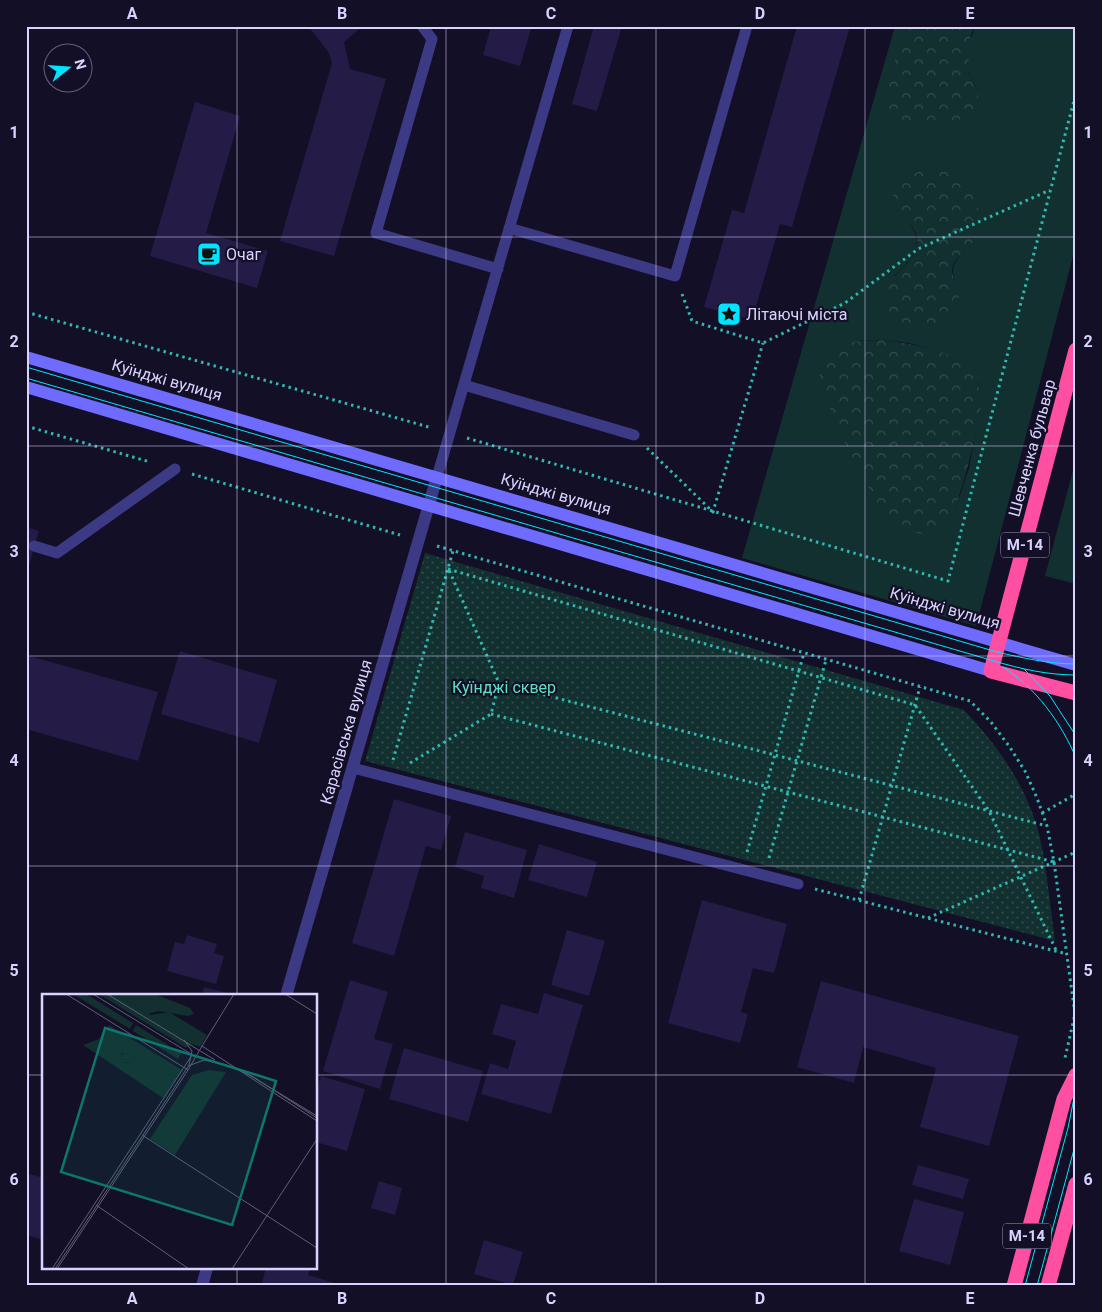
<svg xmlns="http://www.w3.org/2000/svg" width="1102" height="1312" viewBox="0 0 1102 1312" font-family="Roboto,sans-serif">
<style>
.grass{fill:#12302f;fill-rule:evenodd}
.forest{fill:url(#forest-crowns)}
.park{fill:url(#park-dots)}
.building{fill:#241b47}
.lines{fill:none;stroke-linecap:round;stroke-linejoin:round}
.path{stroke:#2fb8b0;stroke-width:3;stroke-dasharray:2.5 4;stroke-linecap:butt}
.lane{stroke:#3d3a85;stroke-width:11}
.street{stroke:#3d3a85;stroke-width:12}
.secondary{stroke:#6f6bff;stroke-width:12}
.highway{stroke:#ff4fa3;stroke-width:15}
.tram{stroke:#00e5ff;stroke-width:1}
.grid{fill:none;stroke:#d9d4ff;stroke-width:1;stroke-opacity:0.55}
.labels{text-anchor:middle;dominant-baseline:central;stroke-width:4.5;stroke-linejoin:round;paint-order:stroke}
.shield{fill:#130f26;stroke:#9e99be;stroke-width:1}
.shield-label{font-size:15px;font-weight:bold;fill:#d9d4ff}
.poi-label{font-size:16px;fill:#d9d4ff;stroke:#130f26;text-anchor:start}
.street-label{font-size:16px;fill:#d9d4ff;stroke:#130f26}
.park-label{font-size:16px;fill:#5fe0c0;stroke:#130f26}
.inset-road{fill:none;stroke:#625e7d;stroke-width:1}
.view{fill:#0f766e;fill-opacity:0.15;stroke:#0f766e;stroke-width:2.5}
.inset-edge{fill:none;stroke:#d9d4ff;stroke-width:2.5}
.neatline{fill:none;stroke:#d9d4ff;stroke-width:2}
.grid-label{font-size:16px;text-anchor:middle;font-weight:bold;fill:#d9d4ff}
</style>
<defs>
<pattern id="forest-crowns" width="20" height="18" patternUnits="userSpaceOnUse" patternTransform="scale(1.25)"><rect width="20" height="18" fill="#12302f"/><path d="M2 6a3 3 0 1 1 6 0M12 15a3 3 0 1 1 6 0" fill="none" stroke="#344d4e"/></pattern>
<pattern id="park-dots" width="8" height="8" patternUnits="userSpaceOnUse" patternTransform="scale(1.25)"><rect width="8" height="8" fill="#12302f"/><path d="M2 2h.1M6 6h.1" fill="none" stroke="#344d4e" stroke-width="1.8" stroke-linecap="round"/></pattern>
</defs>
<rect width="100%" height="100%" fill="#130f26"/>
<!-- grass -->
<path class="grass" d="M895,26H908L890,78L977,89C975,83 969,77 968,70C966,56 969,38 976,26H1076V245L976,626L742,558ZM918,171L971,245C949,266 950,266 959,294L894,276C924,248 924,238 897,209L901,181L911,174ZM881,340L909,343L931,349L978,383L981,402L969,468L954,513L830,349L858,341Z
M1076,459V584L1045,576Z"/>
<!-- forest -->
<path class="forest" d="M908,26H976L971,34L969,48L968,72L977,89L979,106C975,110 972,114 968,116C948,126 891,135 886,104C884,89 901,41 908,26Z
M931,168C940,168 954,168 962,173C981,186 983,228 971,245C966,252 956,257 953,265C949,275 959,285 959,295C959,305 955,312 950,321C929,328 920,329 899,322C893,320 889,313 888,307C879,275 912,271 917,244C921,221 883,212 896,188C904,174 917,171 931,168Z
M881,340C907,343 951,349 969,369C977,377 980,389 981,400C982,408 978,418 977,426C972,450 967,473 959,496C958,502 956,509 953,514C949,522 940,532 931,533C920,535 907,532 898,526C875,512 819,396 819,369C819,365 821,358 824,355C837,340 863,341 881,340Z"/>
<!-- park -->
<path class="park" d="M425,553L964,710C1003,751 1034,797 1043,853C1048,882 1051,912 1055,941L365,761Z"/>
<!-- building -->
<path class="building" d="M308,26H363L344,42L350,69L386,79L334,256L280,241L332,63L329,53Z
M491,26H532L520,66L483,55Z
M594,26H622L597,111L572,104Z
M797,26H850L792,227L780,224L752,320L704,307L732,210L744,213Z
M195,102L240,116L206,233L268,251L257,288L150,256Z
M26,527L39,531L27,572H26Z
M180,651L277,680L259,743L161,714Z
M26,655L158,692L138,761L26,729Z
M394,799L451,816L441,850L426,846L394,956L352,943Z
M465,832L527,850L514,898L481,888L484,876L455,867Z
M539,844L597,862L587,897L528,880Z
M702,900L787,924L774,973L753,968L741,1012L748,1014L740,1043L668,1023Z
M567,930L605,941L589,996L551,985Z
M187,935L217,944L214,953L224,956L216,984L167,971L175,942L184,944Z
M350,980L388,992L374,1039L393,1044L380,1089L323,1071Z
M821,981L1019,1036L989,1146L920,1127L936,1068L863,1047L854,1083L797,1067Z
M204,987L235,995V996H202Z
M544,993L583,1005L551,1114L481,1094L490,1063L508,1069L516,1041L492,1034L501,1004L538,1014Z
M404,1048L483,1071L468,1122L389,1099Z
M321,1076L365,1089L347,1151L316,1142V1091Z
M918,1165L969,1179L963,1199L912,1185Z
M26,1173L44,1178V1240L26,1235Z
M379,1181L402,1188L395,1215L371,1208Z
M914,1199L964,1212L950,1265L899,1251Z
M484,1240L523,1252L513,1285L474,1274Z
M266,1268H310L308,1275L344,1286H261Z"/>
<g class="lines">
<!-- path -->
<path class="path" d="M682,294L692,321L763,343L845,303L918,249L1050,190
M26,312L432,428
M26,426L150,462
M467,438L948,581L1076,93
M647,448L713,512L763,343
M192,474L400,535
M437,546L970,701L991,722L1009,746L1025,771L1037,798L1047,826L1054,862L1075,1014L1065,1058
M448,569L915,705L989,811L1057,952
M499,683L1047,826
M491,714L1054,862
M393,760L453,551
M410,763L491,714L499,683L449,570
M1042,813L1076,794
M747,852L804,653
M769,858L826,660
M815,889L1067,954
M859,900L920,687
M928,918L1076,852"/>
<!-- lane -->
<path class="lane" d="M422,26L432,39L376,233L498,269
M509,228L675,276L747,26
M464,385L634,435
M437,477L568,26
M34,546L57,553L175,469
M353,768L798,884"/>
<!-- street -->
<path class="street" d="M286,996L437,477
M202,1286L207,1268"/>
<!-- secondary -->
<path class="secondary" d="M26,357L1076,665
M26,387L991,671"/>
<!-- highway -->
<path class="highway" d="M1076,350L991,671L1076,693
M1014,1286L1064,1099L1076,1075
M1048,1286L1076,1184"/>
<!-- tram -->
<path class="tram" d="M26,367L997,652C1023,658 1049,664 1076,664
M26,378L994,661C1021,669 1048,675 1076,675
M1003,667C1035,687 1061,722 1076,758
M1024,669L1050,696L1076,736
M1025,1286L1068,1128L1076,1088
M1037,1286L1076,1142"/>
</g>
<!-- grid -->
<path class="grid" d="M237,26V996M446,26V1286M656,26V1286M865,26V1286M26,237H1076M26,446H1076M26,656H1076M26,866H1076M26,1075H44M316,1075H1076M237,1268V1286"/>
<!-- icons -->
<defs>
<g id="cafe-square" transform="scale(1.25)"><rect x="-9" y="-9" width="18" height="18" rx="4" fill="#00e5ff" stroke="#130f26"/><path d="M-5.5-4.5H6V0H3Q3 3.5 0 3.5H-2.5Q-5.5 3.5-5.5 0ZM3-3.2v2h1.7v-2ZM-6 4.5H4V6H-6Z" fill="#111"/></g>
<g id="sight-square" transform="scale(1.25)"><rect x="-9" y="-9" width="18" height="18" rx="4" fill="#00e5ff" stroke="#130f26"/><path d="M0-6L1.8-2.2L6-1.7L2.9 1.2L3.7 5.4L0 3.3L-3.7 5.4L-2.9 1.2L-6-1.7L-1.8-2.2Z" fill="#111"/></g>
</defs>
<g fill-rule="evenodd">
<use href="#cafe-square" x="209" y="254"/>
<use href="#sight-square" x="729" y="314"/>
</g>
<g class="labels">
<!-- shield labels -->
<g class="shield">
<rect x="1001" y="532.5" width="48" height="25" rx="4"/>
<rect x="1003" y="1223.5" width="48" height="25" rx="4"/>
</g>
<g class="shield-label">
<text x="1025" y="545">М-14</text>
<text x="1027" y="1236">М-14</text>
</g>
<!-- poi labels -->
<g class="poi-label">
<text x="226" y="254">Очаг</text>
<text x="746" y="314">Літаючі міста</text>
</g>
<!-- street labels -->
<g class="street-label">
<text transform="translate(167 380) rotate(16)">Куїнджі вулиця</text>
<text transform="translate(1032 448) rotate(-75)">Шевченка бульвар</text>
<text transform="translate(556 494) rotate(16)">Куїнджі вулиця</text>
<text transform="translate(945 608) rotate(16)">Куїнджі вулиця</text>
<text transform="translate(346 732) rotate(-74)">Карасівська вулиця</text>
</g>
<!-- park labels -->
<g class="park-label">
<text x="504" y="687">Куїнджі сквер</text>
</g>
</g>
<!-- overview -->
<g transform="translate(42 994)">
<rect width="275" height="275" fill="#130f26"/>
<path d="M31,0H44L91,29L88,35ZM57,0H74L109,21L127,18L165,41L158,53L150,50L144,54ZM67,31L140,76L121,104L41,51L57,45ZM80,59L95,65L96,74L87,68L82,69L78,63ZM94,31L139,59L136,65L91,37Z" fill="#12302f" fill-rule="evenodd"/>
<path d="M74,0H113L148,14L152,20L146,22L116,17L106,20ZM60,51L72,55L70,66L55,58ZM82,59L99,67L96,74L87,68L79,69L78,63ZM108,66L124,74L123,82L98,85L100,73Z" fill="#12302f"/>
<path d="M167,76L184,78L133,161L108,145L150,81Z" fill="#12302f"/>
<path class="inset-road" d="M24,0L146,76L160,52L275,127M51,0L154,63M65,0L173,66M243,0L275,20M160,52L192,0M146,72L162,66L184,71L210,82L275,124M199,76L275,122M100,141L275,254M54,211L147,275M10,275L150,61M13,275L147,71L150,57L142,46M15,275L146,76M190,275L275,145"/>
<path class="view" d="M63,34L234,87L190,231L19,178Z"/>
<rect width="275" height="275" class="inset-edge"/>
</g>
<!-- border -->
<rect width="1102" height="1312" fill="none" stroke="#130f26" stroke-width="55"/>
<!-- north arrow -->
<g transform="translate(68 68) rotate(73)"><circle r="24" fill="#130f26" stroke="#625e7d"/>
<path d="M0-4L9 19L0 12L-9 19Z" fill="#00e5ff"/>
<text y="-8" font-size="14" font-weight="bold" text-anchor="middle" fill="#d9d4ff">N</text>
</g>
<rect x="28" y="28" width="1046" height="1256" class="neatline"/>
<g class="grid-label">
<text x="132" y="19">A</text>
<text x="342" y="19">B</text>
<text x="551" y="19">C</text>
<text x="760" y="19">D</text>
<text x="970" y="19">E</text>
<text x="14" y="138">1</text>
<text x="1088" y="138">1</text>
<text x="14" y="347">2</text>
<text x="1088" y="347">2</text>
<text x="14" y="557">3</text>
<text x="1088" y="557">3</text>
<text x="14" y="766">4</text>
<text x="1088" y="766">4</text>
<text x="14" y="976">5</text>
<text x="1088" y="976">5</text>
<text x="14" y="1185">6</text>
<text x="1088" y="1185">6</text>
<text x="132" y="1304">A</text>
<text x="342" y="1304">B</text>
<text x="551" y="1304">C</text>
<text x="760" y="1304">D</text>
<text x="970" y="1304">E</text>
</g>
</svg>
